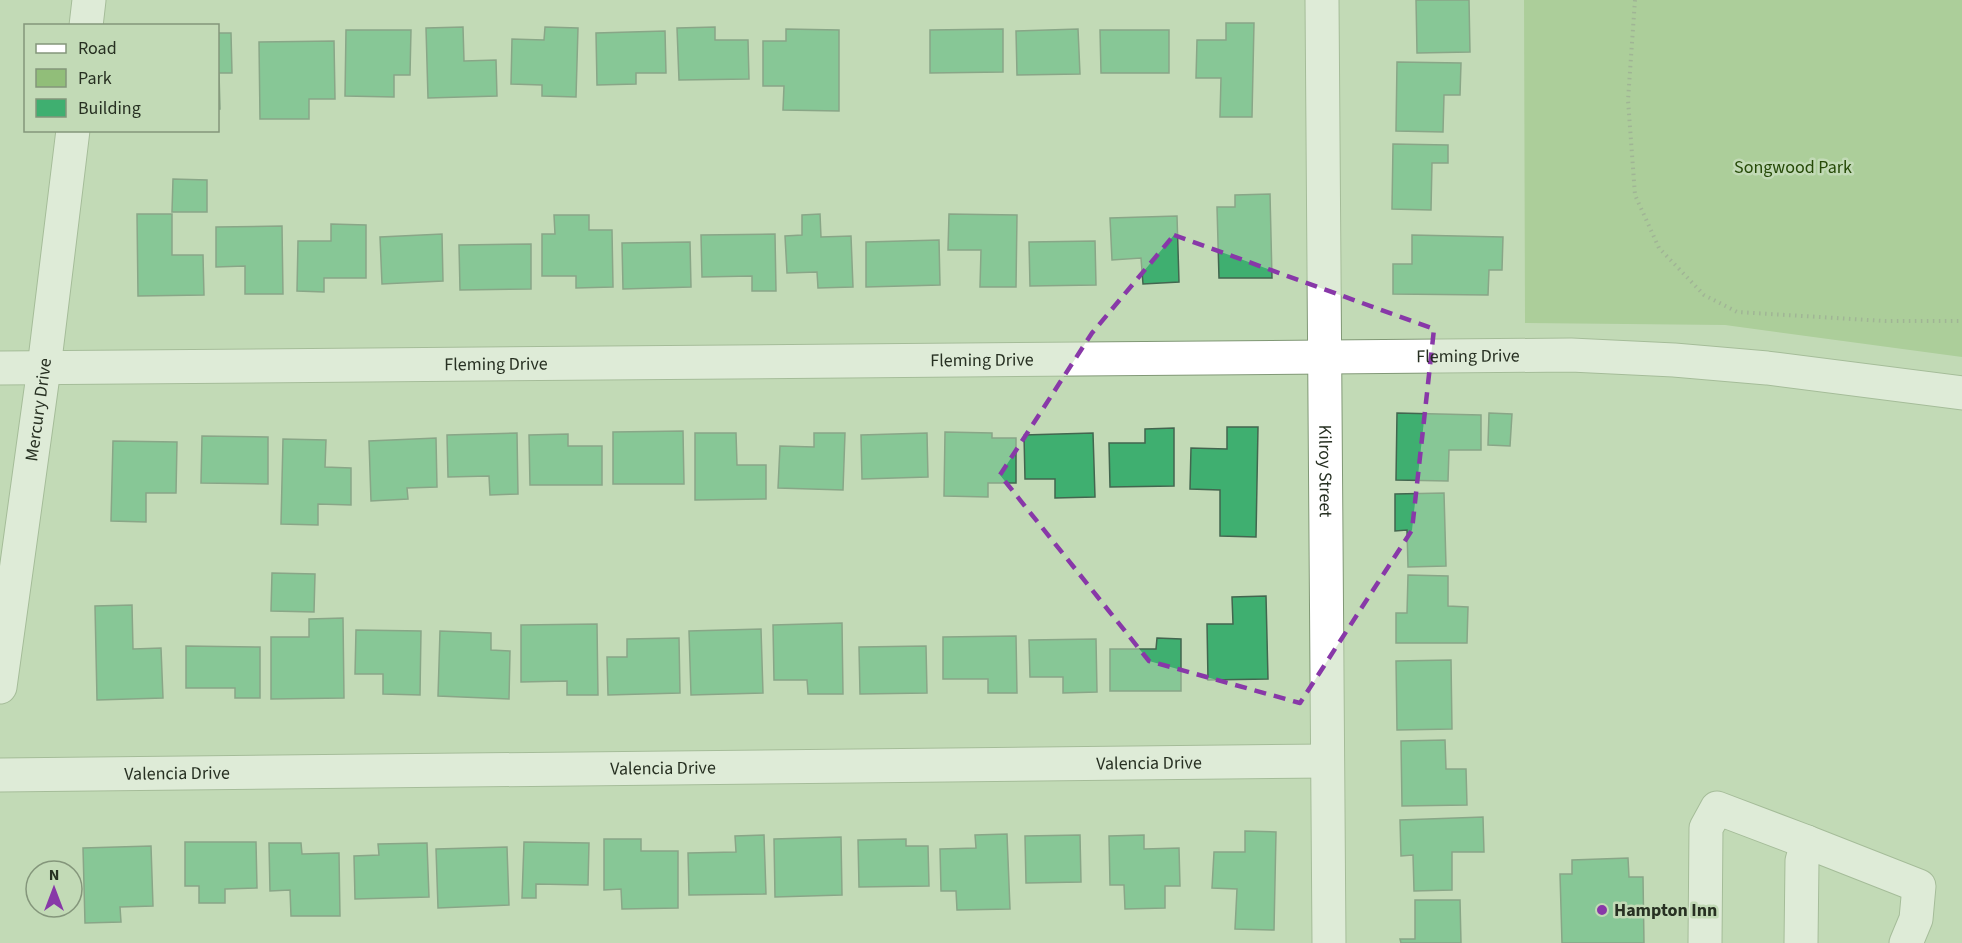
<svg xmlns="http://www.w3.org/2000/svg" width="1962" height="943" viewBox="0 0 1962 943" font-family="'Source Sans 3',sans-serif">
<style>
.green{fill:#91be79}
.building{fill:#3faf70;stroke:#43664f;stroke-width:1.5}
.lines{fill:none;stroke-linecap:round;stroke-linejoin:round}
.minor-casing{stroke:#819876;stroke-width:35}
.path{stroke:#77886e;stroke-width:4;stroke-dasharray:1.5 4.5;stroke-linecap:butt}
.minor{stroke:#fff;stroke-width:33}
.marked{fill:none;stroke:#8838a8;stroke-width:4.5;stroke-dasharray:12 8;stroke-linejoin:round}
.poi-dot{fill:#8838a8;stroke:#c2dab6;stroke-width:2}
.labels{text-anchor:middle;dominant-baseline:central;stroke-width:5;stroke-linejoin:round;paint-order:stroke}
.park-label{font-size:18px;fill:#264a08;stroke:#c2dab6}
.street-label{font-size:18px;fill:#273022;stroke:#c2dab6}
.poi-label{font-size:18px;font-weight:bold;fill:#273022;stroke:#c2dab6;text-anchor:start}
</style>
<rect width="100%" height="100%" fill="#c2dab6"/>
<!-- green -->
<path class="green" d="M1524,0H1962V357L1725,325L1525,323Z"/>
<!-- building -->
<path class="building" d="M1416,0H1469L1470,52L1417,53Z
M1226,23H1254L1252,117H1220L1221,78H1196L1197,40H1226Z
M463,27L464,61L496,60L497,96L428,98L426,28Z
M545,27L578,28L576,97L542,96V85L511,84L512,39L544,40Z
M715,27V40H748L749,79L679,80L677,28Z
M786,29L839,30V111L783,110L784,86H763V41H786Z
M1003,29V72L930,73V30Z
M1078,29L1080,74L1017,75L1016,31Z
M346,30H411L410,75H394V97L345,96Z
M1100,30H1169V73H1101Z
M665,31L666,73H636V84L597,85L596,33Z
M218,33H231L232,73H219L220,109H218Z
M334,41L335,99H309V119H260L259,42Z
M1397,62L1461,63L1460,95H1444L1443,132L1396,131Z
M1393,144L1448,145V163H1432L1431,210L1392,209Z
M173,179L207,180V212H172Z
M1270,194L1272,278H1219L1217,207H1235V195Z
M137,214H172V255H203L204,295L138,296Z
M820,214L821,237L851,236L853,287L818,288L817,272L787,273L785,236L802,235V215Z
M949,214L1017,215L1016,287H980L981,250H948Z
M554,215H589V230H612L613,287L576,288V276H542V234H555Z
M1177,216L1179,282L1143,284L1141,258L1112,260L1110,218Z
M331,224L366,225V278H324V292L297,291L298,241H331Z
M282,226L283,294H245V266L216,267V227Z
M442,234L443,281L382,284L380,237Z
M775,234L776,291H752V276L702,277L701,235Z
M1412,235L1503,237L1502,270H1489L1488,295L1393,294V264H1412Z
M939,240L940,285L866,287V242Z
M1095,241L1096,285L1030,286L1029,242Z
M690,242L691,287L623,289L622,243Z
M531,244V289L460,290L459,245Z
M1397,413L1481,415V450H1449L1448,481L1396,480Z
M1489,413L1512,414L1510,446L1488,445Z
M1227,427H1258L1256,537L1220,536V490L1190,489L1191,448L1227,449Z
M1174,428V486L1110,487L1109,443H1145V429Z
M683,431L684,484H613V432Z
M945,432L992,433V438H1016V483H988V497L944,496Z
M517,433L518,494L490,495L489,476L448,477L447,435Z
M695,433H736L737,465H766V499L695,500Z
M814,433H845L843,490L778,488L780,446L814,447Z
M927,433L928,477L862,479L861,435Z
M1093,433L1095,497L1055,498V479H1025L1024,435Z
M568,434V446H602V485H530L529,435Z
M202,436L268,437V484L201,483Z
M436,438L437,487L407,488L408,499L371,501L369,441Z
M283,439L326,440L325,467L351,468V505L318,504V525L281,524Z
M113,441L177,442L176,493H146V522L111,521Z
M1444,493L1446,566L1408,567L1407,530L1395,531V494Z
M272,573L315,574L314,612L271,611Z
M1408,575L1448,576V606L1468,607L1467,643H1396V613H1407Z
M1266,596L1268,679L1208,680L1207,624H1233L1232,597Z
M132,605L133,649L161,648L163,698L97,700L95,606Z
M343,618L344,698L271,699V637H309V619Z
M842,623L843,694H808L807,680H774L773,625Z
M597,624L598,695H567V681L521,682V625Z
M761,629L763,693L691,695L689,631Z
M356,630L421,631L420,695L383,694V674H355Z
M440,631L491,633V650L510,651L509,699L438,696Z
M1016,636L1017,693H988V679H943V637Z
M679,638L680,693L608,695L607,657H627V639Z
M1157,638L1181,639V691H1110V649H1156Z
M1096,639L1097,692L1063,693V677H1030L1029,640Z
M186,646L260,647V698H235V688H186Z
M926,646L927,693L860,694L859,647Z
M1451,660L1452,729L1397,730L1396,661Z
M1445,740L1446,769H1466L1467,805L1402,806L1401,741Z
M1483,817L1484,852H1452V890L1414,891L1413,855L1401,856L1400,820Z
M1245,831L1276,832L1274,930L1235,929L1237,889L1212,888L1214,852H1245Z
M1007,834L1010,909L957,910L956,891H941L940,849L976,848L975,835Z
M764,835L766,894L689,895L688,853L736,852L735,836Z
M1080,835L1081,882L1026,883L1025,836Z
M1144,835V849L1179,848L1180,886H1165V908L1125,909L1124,885H1110L1109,836Z
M841,837L842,895L775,897L774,839Z
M604,839H641V851H678V908L622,909L621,889L604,890Z
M906,839V846H928L929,886L859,887L858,840Z
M185,842H256L257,888L225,889V903H199V886H185Z
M524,842L589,843L588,885L536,884V898H522Z
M269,843H301L302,854L339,853L340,916H291L290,890L270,891Z
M427,843L429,897L355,899L354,856L379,855L378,844Z
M151,846L153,906L120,907L121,922L85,923L83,848Z
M507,847L509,905L438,908L436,849Z
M1628,858L1629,877H1643L1644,943H1562L1560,874H1572V860Z
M1415,900H1460L1461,943H1401L1400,939H1415Z"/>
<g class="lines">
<!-- minor casing -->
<g class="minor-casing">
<g id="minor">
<path id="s1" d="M1322,0L1329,943"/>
<path d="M86,26L89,0"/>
<path id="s2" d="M0,368L1571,355L1674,360L1767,368L1962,393"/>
<path id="s3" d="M0,687L44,368L73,130"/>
<path id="s4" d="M0,775L1327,761"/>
<path d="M1705,943L1706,828L1717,808L1807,842"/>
<path d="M1801,943L1802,861L1807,842L1919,886L1916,919L1906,943"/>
</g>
</g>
<!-- path -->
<path class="path" d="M1635,0L1628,100L1635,195L1659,248L1704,295L1737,312L1885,321H1962"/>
<!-- minor -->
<use href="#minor" class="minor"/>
</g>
<!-- marked area -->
<path d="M0 0H1962V943H0ZM1174,235L1434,329L1412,530L1300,703L1149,661L1000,475L1092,333Z" fill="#c2dab6" fill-opacity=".55" fill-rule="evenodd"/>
<path class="marked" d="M1174,235L1434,329L1412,530L1300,703L1149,661L1000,475L1092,333Z"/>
<!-- markers -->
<circle class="poi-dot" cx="1602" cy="910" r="6"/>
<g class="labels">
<!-- park labels -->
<g class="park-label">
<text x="1793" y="167">Songwood Park</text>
</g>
<!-- street labels -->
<g class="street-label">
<text stroke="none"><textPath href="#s2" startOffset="1468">Fleming Drive</textPath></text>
<text stroke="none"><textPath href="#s2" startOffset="982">Fleming Drive</textPath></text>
<text stroke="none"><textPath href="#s2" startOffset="496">Fleming Drive</textPath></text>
<text stroke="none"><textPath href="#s3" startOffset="280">Mercury Drive</textPath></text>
<text stroke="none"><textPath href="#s1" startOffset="471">Kilroy Street</textPath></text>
<text stroke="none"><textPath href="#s4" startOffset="1149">Valencia Drive</textPath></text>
<text stroke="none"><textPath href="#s4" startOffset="663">Valencia Drive</textPath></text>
<text stroke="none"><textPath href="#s4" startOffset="177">Valencia Drive</textPath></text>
</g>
<!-- poi labels -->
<g class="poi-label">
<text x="1614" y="910">Hampton Inn</text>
</g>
</g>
<!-- legend -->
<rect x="24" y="24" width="195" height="108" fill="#c2dab6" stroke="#84967b" stroke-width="1.5"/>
<rect x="36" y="44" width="30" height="9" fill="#ffffff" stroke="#84967b" stroke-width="1.5"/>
<text x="78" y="54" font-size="18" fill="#273022">Road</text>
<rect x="36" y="69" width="30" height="18" fill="#91be79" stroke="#84967b" stroke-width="1.5"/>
<text x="78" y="84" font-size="18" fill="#273022">Park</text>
<rect x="36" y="99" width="30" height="18" fill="#3faf70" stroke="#84967b" stroke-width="1.5"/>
<text x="78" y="114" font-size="18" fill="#273022">Building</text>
<!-- north arrow -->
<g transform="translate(54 889)"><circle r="28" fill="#c2dab6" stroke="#84967b" stroke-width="1.5"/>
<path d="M0-4.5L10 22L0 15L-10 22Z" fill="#8838a8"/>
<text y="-9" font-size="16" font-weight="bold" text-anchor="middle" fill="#273022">N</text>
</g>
</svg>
